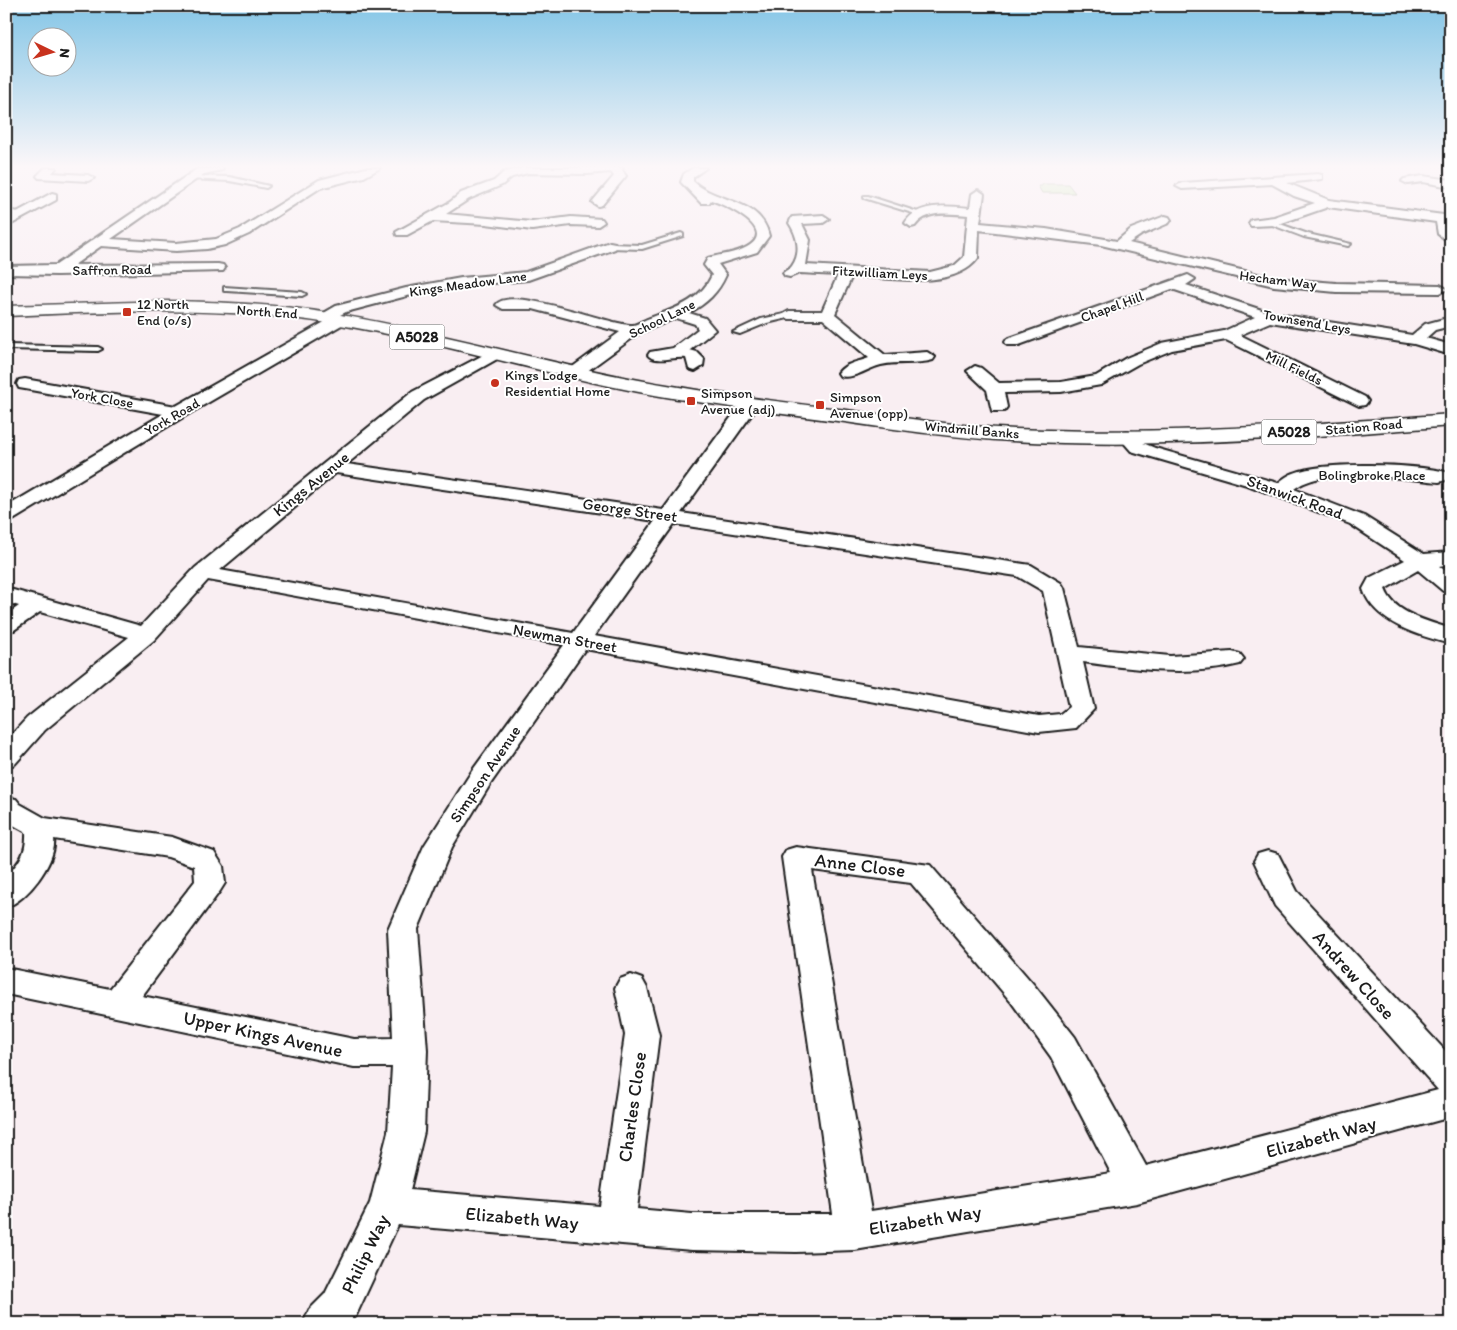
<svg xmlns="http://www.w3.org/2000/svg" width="1457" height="1330" viewBox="0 0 1457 1330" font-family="Itim,sans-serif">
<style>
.green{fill:#bfeaa6;stroke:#6e8361}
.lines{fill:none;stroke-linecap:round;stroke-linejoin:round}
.lane-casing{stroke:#1c1c1c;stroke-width:4}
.street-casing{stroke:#1c1c1c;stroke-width:4}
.primary-casing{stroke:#1c1c1c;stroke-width:3}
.lane{fill:#fff;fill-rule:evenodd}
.street{fill:#fff;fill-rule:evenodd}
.primary{fill:#fff;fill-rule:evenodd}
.poi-dot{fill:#c8321e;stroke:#fff;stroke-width:2}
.labels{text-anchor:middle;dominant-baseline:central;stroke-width:4;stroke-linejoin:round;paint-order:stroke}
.far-street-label{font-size:14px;fill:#1c1c1c;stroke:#fff}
.far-poi-label{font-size:14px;fill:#1c1c1c;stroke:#fff;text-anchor:start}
.shield{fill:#fff;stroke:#606060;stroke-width:1}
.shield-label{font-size:15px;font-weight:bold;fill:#1c1c1c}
.street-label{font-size:16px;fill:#1c1c1c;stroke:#fff}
.near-street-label{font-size:19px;fill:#1c1c1c;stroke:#fff}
</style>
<rect width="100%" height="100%" fill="#f9eef2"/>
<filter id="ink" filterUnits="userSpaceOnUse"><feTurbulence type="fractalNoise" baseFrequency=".02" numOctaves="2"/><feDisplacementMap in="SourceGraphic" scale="10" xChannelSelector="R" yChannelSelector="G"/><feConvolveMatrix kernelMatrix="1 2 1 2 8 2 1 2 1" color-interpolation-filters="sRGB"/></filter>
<g filter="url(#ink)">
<!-- green -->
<path class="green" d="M1042,184H1068L1075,193H1042L1038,186H1042Z"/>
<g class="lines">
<!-- lane casing -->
<g class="lane-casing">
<path id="lane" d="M190,176L230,177L269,186L266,188L230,181L188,179Z
M864,196H868L924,214L919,215L864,198Z
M6,210L26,213L23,215L6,214Z
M1269,220L1308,234L1351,244L1348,246L1304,237L1267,223L1266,222Z
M681,233L683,234V236L642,249L610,248L607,246L610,244L642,245Z
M224,287L302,292L306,294L302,296L227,291H224Z
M789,313H792V317L767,323L740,334L733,332L761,319Z
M6,345L98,347L102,349L98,351L6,349Z"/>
</g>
<!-- street casing -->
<g class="street-casing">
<path id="street" d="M45,168H56L52,173L88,175L94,178L88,181L39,178L37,176Z
M223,168L222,170L204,174L111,239L176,243L216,239L240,229L319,180L366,168H380L364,177L320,188L249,234L225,245L207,249L176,251L101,246L74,265L218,264L223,265L225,268L223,271L57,275L6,274V266L56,265L197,169Z
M523,168H623L622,170L626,176L602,205L598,206L592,202L614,176L611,172L587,174L528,173L512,177L502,185L469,199L446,214L532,222L571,217L602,219L604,222L598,226L571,225L532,230L486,224L433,221L407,235H397L396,232L450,202L461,193L494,181L504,172Z
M693,168H706L693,177V181C715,203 761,198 769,236L757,252L718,264L726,275C718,293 707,303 689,313L705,318L715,330L690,350L697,352L704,359L703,366L695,371L689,369L686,358C675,356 655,364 648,355L650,352L673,348L698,329L695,324L676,318L638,334L579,377H567L565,374L567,371L620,332L533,309H503L496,305C510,285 607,324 630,325C635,326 642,321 647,319C673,309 700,302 712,275L704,265L708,258C721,254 735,254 747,247C779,229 725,205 711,200L709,203H701L681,182L684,174Z
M1318,174L1322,175V179L1287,183L1329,200L1451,216V224L1449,223L1451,243L1438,234L1436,222L1328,207L1276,225L1251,226L1249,223L1251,220L1274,217L1315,203L1294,196L1272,184L1182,189L1176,186L1182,183Z
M1423,176L1451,180V187L1423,182L1408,184L1402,181L1404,179Z
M978,190L984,194L980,223L1046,229L1117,241L1131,229L1165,216L1169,217L1171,220L1169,223L1141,235L1129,243L1274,278L1336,283L1440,285L1447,289L1440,293L1336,292L1274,286L1101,245L979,230L978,258C954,291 888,278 852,276L835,314L885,355L927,352L935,357L933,360C916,365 898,361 881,365C868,368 853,380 840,376L838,373C845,363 858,362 869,358L823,319H789L782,315L789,311H822L838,275L800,273L790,277L785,276L783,273C786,270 790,269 792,266C802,252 797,235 789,223L792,217L823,215L829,219L823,223L802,224L810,240L806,265L930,272L954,266L964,257L968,215C951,214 927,209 915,226L911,227L905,223C918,202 948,206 970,208L972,194Z
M52,193L56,194V200L6,227V218Z
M610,242L615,243L617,246L615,249L528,280L461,286L407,296L346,312L338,316L345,317L348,320L345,323L185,416L13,520L6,522V507L163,414L25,389L19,388L17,384L19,380L25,379L176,406L328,320H319L317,317L336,306L406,288L461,278L526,272Z
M1188,275L1195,279L1186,285L1271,313L1412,335L1425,324L1451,317V326L1435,330L1426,338L1451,345V355L1414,344L1270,322L1240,335L1365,397L1368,401L1365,405L1359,406L1226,340L1172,350L1138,364L1101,385L1061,392L1004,393L1007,407L1004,411H992L987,390L967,371L975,366L981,368L999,383L1061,382L1096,376L1126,358L1162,343L1224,331L1255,317L1172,289L1019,345H1007L1005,342L1007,339Z
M493,350L499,352L501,355L499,358L424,400L347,464L663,510L744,400H756L759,404L681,513L1031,565L1061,583L1064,588L1079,647L1170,656L1232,652L1240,654L1244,659L1240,664C1189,677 1134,669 1083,662L1094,709L1076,728L1039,732L585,649L491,783L452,847L418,929L427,1050L424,1132L410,1190L600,1206L625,1035L615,988L620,979L631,975L642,979L647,988L659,1035L637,1209L692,1214H833L782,857L786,850L796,847L930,865L1034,985L1075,1037L1146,1166L1438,1090L1275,906L1254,861L1258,854L1268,851L1278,854L1297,891L1451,1057V1117L1137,1203L855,1250L796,1252L692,1250L398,1225L353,1322L303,1324L309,1310L325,1294L370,1203L388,1132L392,1067H354L6,994V968L110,989L195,881L194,866L168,857L54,839C57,861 27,901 6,907V876C20,862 27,852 26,832L6,821V797L16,799L20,804L45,818L172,837L214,852L223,866L225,883L220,891L142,996L354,1039L393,1038L388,929L424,846L472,771L564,645L208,580L154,640L45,730L15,764L6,767V741L27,718L129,637L40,612L14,630L6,632V615L19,606L6,602V588L141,626L195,568L412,392ZM336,473L655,521L573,633L220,570ZM674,524L1017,576L1043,591L1069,707L1060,714L1039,716L594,636ZM812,870L911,883L1012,1003L1051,1057L1111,1173L871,1211Z
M1127,431L1133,432L1143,443L1155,448L1278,483C1283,479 1288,475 1294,473C1324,461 1414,464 1446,472L1448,476L1446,480L1439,482C1402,479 1324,465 1294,489L1364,516L1424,554L1451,552V564L1439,566L1451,575V592L1443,591L1418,570L1385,589C1394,614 1428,621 1451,629V644C1419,636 1374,623 1363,589L1369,578L1405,560L1350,524L1247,485L1131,451L1118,436L1121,432Z"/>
</g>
<!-- primary casing -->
<g class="primary-casing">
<path id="primary" d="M167,301C222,302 276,304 329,313C445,332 557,367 673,386C731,396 789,403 847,410C903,418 959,426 1015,429C1161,435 1306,425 1451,414V426C1305,438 1158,449 1012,441C956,438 900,430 845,422C789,415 734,408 678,399C560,380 446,342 328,323C221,306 113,311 6,316V306Z"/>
</g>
<!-- lane -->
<use href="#lane" class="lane"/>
<!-- street -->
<use href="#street" class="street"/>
<!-- primary -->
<use href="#primary" class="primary"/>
</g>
</g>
<!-- sky -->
<linearGradient id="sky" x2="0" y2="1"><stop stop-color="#83c5e6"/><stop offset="0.47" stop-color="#fcf7f9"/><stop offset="1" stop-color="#fcf7f9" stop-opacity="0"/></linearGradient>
<rect width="1457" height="354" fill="url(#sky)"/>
<!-- markers -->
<g class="poi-dot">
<rect x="122" y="307" width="10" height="10" rx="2.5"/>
<circle cx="495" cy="383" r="5"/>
<rect x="686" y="396" width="10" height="10" rx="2.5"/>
<rect x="815" y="400" width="10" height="10" rx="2.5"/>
</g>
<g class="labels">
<!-- far-street labels -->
<g class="far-street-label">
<text transform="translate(112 270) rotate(-1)">Saffron Road</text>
<text transform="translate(880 273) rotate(3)">Fitzwilliam Leys</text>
<text transform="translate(1278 280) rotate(7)">Hecham Way</text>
<text transform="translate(468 284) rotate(-8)">Kings Meadow Lane</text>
<text transform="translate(1112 307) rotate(-20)">Chapel Hill</text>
<text transform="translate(267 312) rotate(4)">North End</text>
<text transform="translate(662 319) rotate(-26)">School Lane</text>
<text transform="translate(1307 322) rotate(10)">Townsend Leys</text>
<text transform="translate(1294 368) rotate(26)">Mill Fields</text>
<text transform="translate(102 398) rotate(10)">York Close</text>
<text transform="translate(172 417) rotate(-30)">York Road</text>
<text transform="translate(1364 427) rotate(-5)">Station Road</text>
<text transform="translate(972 430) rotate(5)">Windmill Banks</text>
<text x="1372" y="475">Bolingbroke Place</text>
</g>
<!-- far-poi labels -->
<g class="far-poi-label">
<text x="137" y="304">12 North<tspan x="137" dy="16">End (o/s)</tspan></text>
<text x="505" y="375">Kings Lodge<tspan x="505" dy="16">Residential Home</tspan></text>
<text x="701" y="393">Simpson<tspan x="701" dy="16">Avenue (adj)</tspan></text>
<text x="830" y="397">Simpson<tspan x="830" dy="16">Avenue (opp)</tspan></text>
</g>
<!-- shield labels -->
<g class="shield">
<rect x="389.5" y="324.5" width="55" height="25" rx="4"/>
<rect x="1261.5" y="419.5" width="55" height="25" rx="4"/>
</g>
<g class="shield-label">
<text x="417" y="337">A5028</text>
<text x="1289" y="432">A5028</text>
</g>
<!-- street labels -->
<g class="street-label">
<text transform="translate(311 484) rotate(-39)">Kings Avenue</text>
<text transform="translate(1295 497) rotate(20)">Stanwick Road</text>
<text transform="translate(630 510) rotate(8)">George Street</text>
<text transform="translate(565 638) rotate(10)">Newman Street</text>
<text transform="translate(485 774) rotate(-56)">Simpson Avenue</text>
</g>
<!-- near-street labels -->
<g class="near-street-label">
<text transform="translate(860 865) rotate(7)">Anne Close</text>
<text transform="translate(1354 975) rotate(48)">Andrew Close</text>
<text transform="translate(263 1034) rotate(12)">Upper Kings Avenue</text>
<text transform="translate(632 1107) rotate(-82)">Charles Close</text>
<text transform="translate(1321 1137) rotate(-15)">Elizabeth Way</text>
<text transform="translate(522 1218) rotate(5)">Elizabeth Way</text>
<text transform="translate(925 1220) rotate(-9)">Elizabeth Way</text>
<text transform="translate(365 1254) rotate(-64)">Philip Way</text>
</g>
</g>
<!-- margin -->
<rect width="1457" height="1330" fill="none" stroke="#fff" stroke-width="25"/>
<rect x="12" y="12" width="1432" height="1305" fill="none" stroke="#1c1c1c" stroke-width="2" filter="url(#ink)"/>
<!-- north arrow -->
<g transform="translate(52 52) rotate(95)"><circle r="24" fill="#ffffff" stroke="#a4a4a4"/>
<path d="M0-4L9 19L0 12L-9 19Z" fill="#c8321e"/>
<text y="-8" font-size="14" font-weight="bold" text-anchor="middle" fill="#1c1c1c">N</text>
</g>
</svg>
